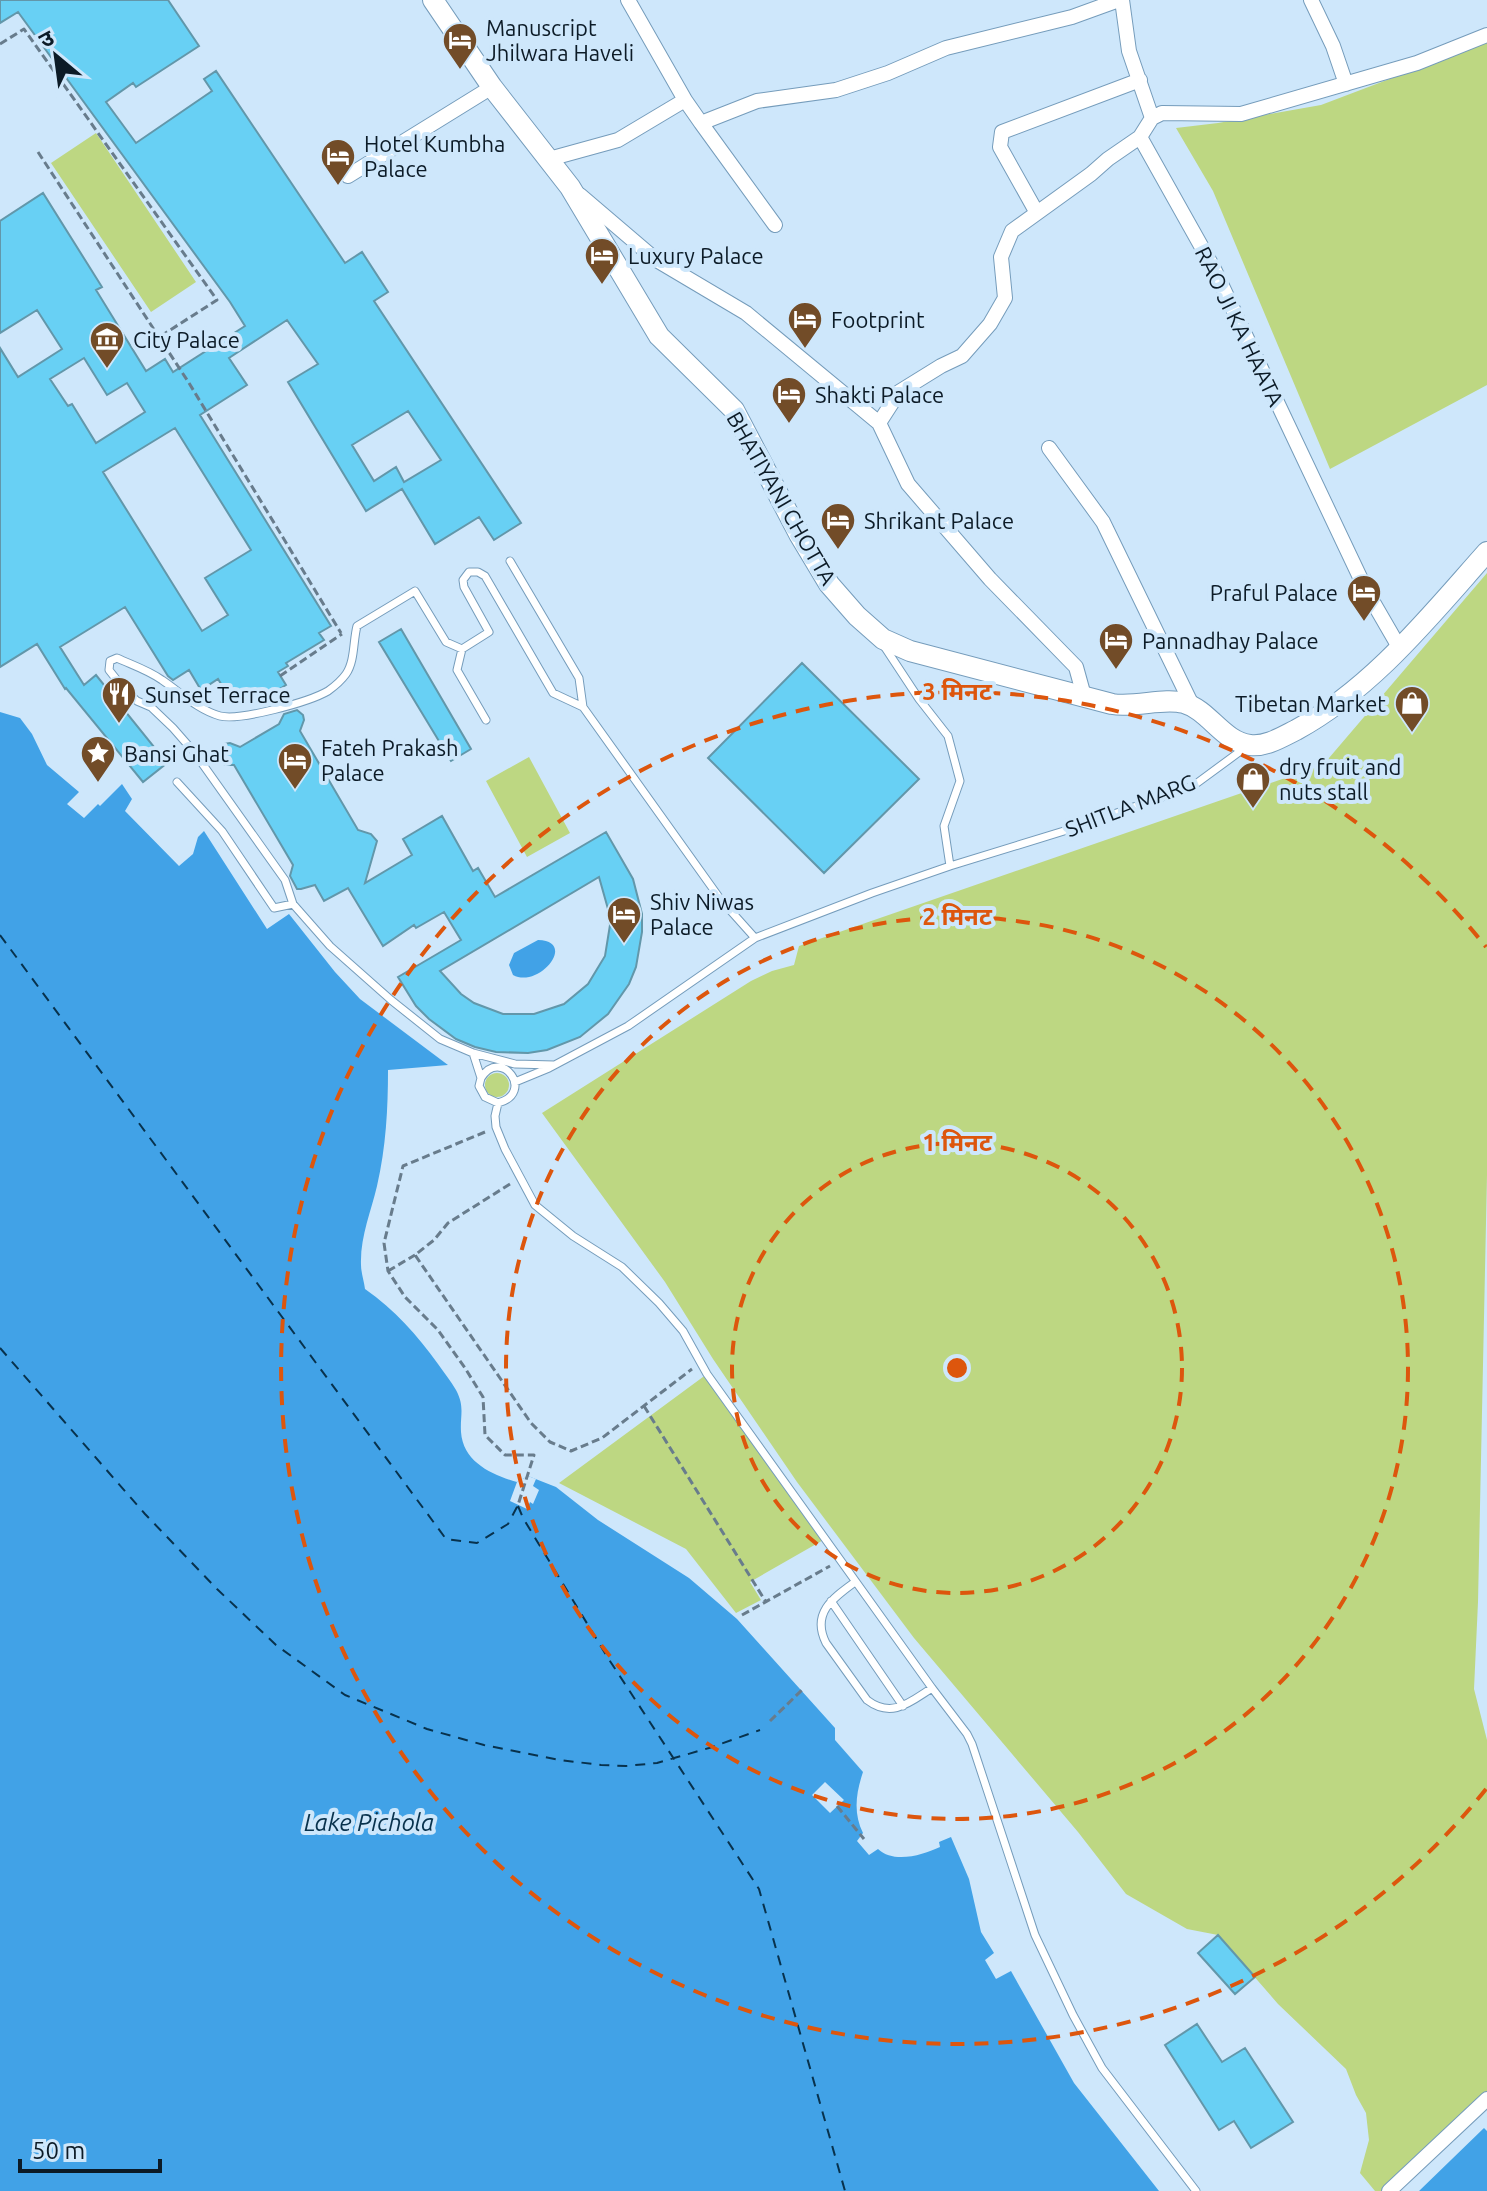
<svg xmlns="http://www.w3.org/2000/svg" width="1487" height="2191" viewBox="0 0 1487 2191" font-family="Ubuntu,'Noto Sans Devanagari',sans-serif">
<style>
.green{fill:#bdd782}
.water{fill:#41a2e7}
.pier{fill:#cee7fb}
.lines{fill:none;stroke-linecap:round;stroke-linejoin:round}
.ferry{stroke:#08324d;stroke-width:2;stroke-dasharray:10 8;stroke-linecap:butt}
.building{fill:#68d0f4;stroke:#6297aa;stroke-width:2;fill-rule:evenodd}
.lane-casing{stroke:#759cbb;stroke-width:9}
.street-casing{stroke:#759cbb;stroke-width:16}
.secondary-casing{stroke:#759cbb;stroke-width:22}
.path{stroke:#687c8c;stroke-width:3;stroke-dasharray:8 4;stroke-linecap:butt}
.lane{stroke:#fff;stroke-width:7}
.street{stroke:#fff;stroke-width:14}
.secondary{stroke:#fff;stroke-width:20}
.ring{fill:none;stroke:#dd560d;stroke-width:4;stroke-dasharray:14 10}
.labels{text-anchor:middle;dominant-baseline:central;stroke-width:8;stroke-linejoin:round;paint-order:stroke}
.poi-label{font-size:22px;fill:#0c1b27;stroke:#cee7fb;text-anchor:start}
.street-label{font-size:22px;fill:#0c1b27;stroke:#cee7fb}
.water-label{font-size:24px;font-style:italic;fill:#08324d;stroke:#cee7fb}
.centre{fill:#dd560d;stroke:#cee7fb;stroke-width:4}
.ring-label{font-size:24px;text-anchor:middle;font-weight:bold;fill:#dd560d;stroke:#cee7fb;stroke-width:8;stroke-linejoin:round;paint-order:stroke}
</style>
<rect width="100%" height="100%" fill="#cee7fb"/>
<!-- green -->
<path class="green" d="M1487,42V385L1330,469L1213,191L1176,128L1218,123L1321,105Z
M96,133L196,282L151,312L51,163Z
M1487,573V1175L1478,1602L1474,1689L1487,1740V2099L1386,2191H1375L1360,2173L1369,2140L1366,2113L1356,2095L1346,2069L1278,2004L1218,1935L1187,1929L1126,1894L1078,1832L914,1638L797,1482L713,1359L665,1282L542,1113L751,981L772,971L794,965L799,946L1323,765Z
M529,757L570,833L527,857L486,781Z
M485 1085a12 12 0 1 1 24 0a12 12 0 1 1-24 0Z
M707,1374L825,1539L750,1582L761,1600L736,1613L686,1549L559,1483Z"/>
<!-- water -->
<path class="water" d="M0,712L20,718L32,734L47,765L79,792L67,804L84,818L98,804L100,806L122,784L132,799L125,811L179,866L193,854L198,837L204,831L267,929L289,914L335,972L360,999L448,1065L388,1070C388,1109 386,1147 377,1186C371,1212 360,1237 361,1265C361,1272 364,1281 365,1289C395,1310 417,1335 438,1364C444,1373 451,1381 456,1390C465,1407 460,1415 461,1432C463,1462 492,1475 517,1482L528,1476L556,1487L598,1520L689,1578L737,1619L835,1728V1740L863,1772C856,1793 853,1813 863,1833L857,1841L869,1855L878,1849C894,1864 923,1855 940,1847L939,1842L951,1837L969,1879L981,1932L994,1953L985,1960L996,1979L1011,1971L1074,2083L1159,2191H0Z
M538,940C578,941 539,989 513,975L509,965L514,953Z
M1484,2128L1487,2131V2191H1419Z"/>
<!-- pier -->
<path class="pier" d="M528,1476L536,1479L533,1486L539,1490L533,1504L530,1502L527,1509L510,1501L517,1482Z
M825,1782L844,1800L830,1813L812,1795Z"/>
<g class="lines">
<!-- ferry -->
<path class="ferry" d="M0,935L446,1539L477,1543L508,1524L518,1505
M0,1348L145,1514L217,1589L276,1645L345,1695L427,1729L484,1745L560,1760L601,1765L626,1766L657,1763L709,1748L760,1730
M518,1506L523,1518L608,1658L759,1889L845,2191"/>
</g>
<!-- building -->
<path class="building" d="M0,0H168L199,46L136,87L133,83L106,102L136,143L212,91L204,79L216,71L345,263L362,252L388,292L374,301L521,523L494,540L479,517L435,544L402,489L366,511L288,382L318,364L287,320L229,358L247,385L200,415L331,626L319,633L324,640L286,663L288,666L278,672L286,685L257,703L248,689L231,700L218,679L201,690L189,670L173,680L168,676L125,607L60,647L84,685L96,675L167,763L143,782L66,688L65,689L37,644L0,667V348L18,377L62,349L37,310L0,333V221L43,193L102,287L96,290L146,371L165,359L173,372L245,326L230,302L18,12L0,23ZM84,358L107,395L127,383L145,412L96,443L72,404L68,406L50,379ZM408,411L441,460L404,482L396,467L374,481L352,445ZM175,428L251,550L205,578L228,615L202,631L103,472Z
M401,629L471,749L451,761L379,642Z
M802,663L919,779L824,873L708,758Z
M297,710L303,715L304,720L300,731L358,830L371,834L377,841L365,883L412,855L403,839L442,816L473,871L478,868L495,897L606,832L633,879L642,914V932L636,967L629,984L608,1014L580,1037L547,1050L528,1053L496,1052L475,1047L456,1039L429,1019L416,1006L398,977L461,940L444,912L416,928L414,925L383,946L348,888L324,901L315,885L301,889H297L290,876L293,865L234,765H225L220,761L218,754L220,748L224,744L230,743L240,747L279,724L284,714ZM599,877L608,909L610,925L605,956L588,984L564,1004L534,1014H503L474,1003L461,994L440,971Z
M1218,1935L1255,1977L1235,1994L1198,1953Z
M1197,2024L1222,2062L1245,2048L1293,2122L1251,2148L1234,2121L1219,2130L1165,2045Z"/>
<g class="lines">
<!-- lane casing -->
<g class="lane-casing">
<path id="lane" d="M510,561L579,678L583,707
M884,646L919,699L948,736L960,781L944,826L950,866
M462,649L457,670L486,720
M177,782L222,831L274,908L293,904
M755,938L872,893L950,866L1077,827L1193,786L1246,747
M473,1053L515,1064L554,1065
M481,1078C501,1046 536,1093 498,1103L485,1097L479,1086L481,1078L473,1053L440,1039L391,1000L330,946L293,904L285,880L194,752L173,728L151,707L137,701L124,689L109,670L110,661L117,658C132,665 148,670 162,680C180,692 198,710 220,716C240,721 309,702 328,691C335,686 341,681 346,674C355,661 353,641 357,626L415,591L446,642L462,649L489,632L464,587L463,580L469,572H478L485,576L553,693L583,707L721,900L755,938L628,1026L549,1068L515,1082
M498,1103L495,1116L496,1127L505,1149L535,1205L573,1236L622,1267L659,1303L683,1331L707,1374L932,1688L967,1734L972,1744L1035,1935L1073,2015L1102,2068L1196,2191
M855,1582C833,1598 811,1613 826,1643L867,1700C892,1719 910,1702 932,1688
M831,1601L903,1706"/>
</g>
<!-- street casing -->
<g class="street-casing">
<path id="street" d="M628,0L685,100
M1122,0L1129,51L1152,118L1140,137L1214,269L1366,590L1399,647
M1311,0L1333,46L1346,84
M1152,118L1162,113L1241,114L1417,63L1487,35
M701,123L775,225
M549,159L618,140L685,100L701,123L757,101L836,90L888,73L946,48L1072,17L1119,0
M348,176L492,87
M580,195L655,259L746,313L879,423L908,484L990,579L1076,667L1084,696
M1037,213L1000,147L1002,132L1140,80
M879,423L899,392L941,366L962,356L990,324L1005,298L1001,257L1012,231L1091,174L1108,159L1140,137
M1049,448L1103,522L1193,707
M1389,2191L1487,2099"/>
</g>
<!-- secondary casing -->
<g class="secondary-casing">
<path id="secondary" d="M433,0L492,87L570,187L659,336L734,410L799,534L829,584L857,616L883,639L910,651L1112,704C1136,708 1164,697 1184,703C1209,710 1223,742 1250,745C1266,747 1282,737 1296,730C1373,688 1430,616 1487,552"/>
</g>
<!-- path -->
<path class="path" d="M0,44L24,29L217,300L139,350
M38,152L189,383L341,633
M280,676L342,634
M485,1132L403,1166L384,1243L388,1271L405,1297L438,1330L465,1368L483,1397L485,1435L505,1455H534L518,1505
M510,1184L448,1223L434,1240L415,1255L531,1423L550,1442L571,1451L602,1438L692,1369
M388,1271L415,1255
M644,1406L766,1602
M742,1615L830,1566
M770,1721L802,1690
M837,1806L864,1839"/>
<!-- lane -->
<use href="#lane" class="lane"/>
<!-- street -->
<use href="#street" class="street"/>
<!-- secondary -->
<use href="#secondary" class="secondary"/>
</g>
<!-- distance rings -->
<g class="ring">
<circle cx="957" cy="1368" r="225"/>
<circle cx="957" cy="1368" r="451"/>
<path d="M1486 1789A676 676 0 1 1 1486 947"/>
</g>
<!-- icons -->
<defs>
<g id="hotel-pin" transform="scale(1.8)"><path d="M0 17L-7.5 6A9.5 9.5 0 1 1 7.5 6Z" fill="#724c28" stroke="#cee7fb"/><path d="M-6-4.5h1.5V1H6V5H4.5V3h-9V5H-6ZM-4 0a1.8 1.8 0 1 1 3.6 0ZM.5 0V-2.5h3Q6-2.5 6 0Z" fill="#fff"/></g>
<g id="museum-pin" transform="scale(1.8)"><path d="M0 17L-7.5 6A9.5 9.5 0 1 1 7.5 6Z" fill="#724c28" stroke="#cee7fb"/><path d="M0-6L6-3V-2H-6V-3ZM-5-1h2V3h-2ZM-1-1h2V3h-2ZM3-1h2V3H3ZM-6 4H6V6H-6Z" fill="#fff"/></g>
<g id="restaurant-pin" transform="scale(1.8)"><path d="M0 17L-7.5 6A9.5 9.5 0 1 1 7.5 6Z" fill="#724c28" stroke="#cee7fb"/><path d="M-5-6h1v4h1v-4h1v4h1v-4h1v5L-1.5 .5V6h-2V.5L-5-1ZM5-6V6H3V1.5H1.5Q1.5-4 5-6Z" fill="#fff"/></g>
<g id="shop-pin" transform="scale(1.8)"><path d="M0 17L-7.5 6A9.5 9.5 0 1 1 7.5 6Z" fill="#724c28" stroke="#cee7fb"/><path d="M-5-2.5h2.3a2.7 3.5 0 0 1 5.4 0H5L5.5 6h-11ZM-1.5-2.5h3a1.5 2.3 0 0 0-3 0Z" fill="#fff"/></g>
<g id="sight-pin" transform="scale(1.8)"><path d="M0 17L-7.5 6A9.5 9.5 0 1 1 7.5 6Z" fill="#724c28" stroke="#cee7fb"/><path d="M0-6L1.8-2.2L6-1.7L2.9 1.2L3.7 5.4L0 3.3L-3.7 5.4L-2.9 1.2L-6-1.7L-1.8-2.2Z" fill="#fff"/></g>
</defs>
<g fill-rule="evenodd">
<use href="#hotel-pin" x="460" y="40"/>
<use href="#hotel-pin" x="338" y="156"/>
<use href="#hotel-pin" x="602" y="255"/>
<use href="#hotel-pin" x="805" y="319"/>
<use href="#museum-pin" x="107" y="339"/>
<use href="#hotel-pin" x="789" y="394"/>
<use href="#hotel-pin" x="838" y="520"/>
<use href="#hotel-pin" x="1364" y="592"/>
<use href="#hotel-pin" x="1116" y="640"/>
<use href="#restaurant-pin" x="119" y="694"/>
<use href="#shop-pin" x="1412" y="703"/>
<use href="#sight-pin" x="98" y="753"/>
<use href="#hotel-pin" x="295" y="760"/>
<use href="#shop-pin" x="1253" y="779"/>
<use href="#hotel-pin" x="624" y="914"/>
</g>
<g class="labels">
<!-- poi labels -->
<g class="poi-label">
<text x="486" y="27">Manuscript<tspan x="486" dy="25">Jhilwara Haveli</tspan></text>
<text x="364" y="143">Hotel Kumbha<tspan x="364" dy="25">Palace</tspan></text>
<text x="628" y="255">Luxury Palace</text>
<text x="831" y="319">Footprint</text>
<text x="133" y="339">City Palace</text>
<text x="815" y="394">Shakti Palace</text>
<text x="864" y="520">Shrikant Palace</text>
<text x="1338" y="592" text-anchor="end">Praful Palace</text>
<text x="1142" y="640">Pannadhay Palace</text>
<text x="145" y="694">Sunset Terrace</text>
<text x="1386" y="703" text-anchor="end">Tibetan Market</text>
<text x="321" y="747">Fateh Prakash<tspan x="321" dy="25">Palace</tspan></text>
<text x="124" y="753">Bansi Ghat</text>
<text x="1279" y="766">dry fruit and<tspan x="1279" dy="25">nuts stall</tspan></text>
<text x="650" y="901">Shiv Niwas<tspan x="650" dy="25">Palace</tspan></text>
</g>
<!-- street labels -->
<g class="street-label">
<text transform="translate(1240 326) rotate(64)">RAO JI KA HAATA</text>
<text transform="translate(782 498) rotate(60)">BHATIYANI CHOTTA</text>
<text transform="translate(1130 805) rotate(-21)">SHITLA MARG</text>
</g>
<!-- water labels -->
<g class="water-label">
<text x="369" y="1822">Lake Pichola</text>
</g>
</g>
<circle cx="957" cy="1368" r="12" class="centre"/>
<g class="ring-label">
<text x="957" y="700">3 मिनट</text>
<text x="957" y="925">2 मिनट</text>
<text x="957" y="1151">1 मिनट</text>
</g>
<!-- north arrow -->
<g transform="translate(56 56) rotate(331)" stroke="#cee7fb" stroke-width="6" paint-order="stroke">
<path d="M0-6L14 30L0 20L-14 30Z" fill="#0c1b27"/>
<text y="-12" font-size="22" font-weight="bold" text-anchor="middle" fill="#0c1b27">उ</text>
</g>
<!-- scale -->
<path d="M20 2159v12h140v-12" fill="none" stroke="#0c1b27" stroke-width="4"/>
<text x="32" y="2159" font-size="24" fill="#0c1b27" stroke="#cee7fb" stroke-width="6" paint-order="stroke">50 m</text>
</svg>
